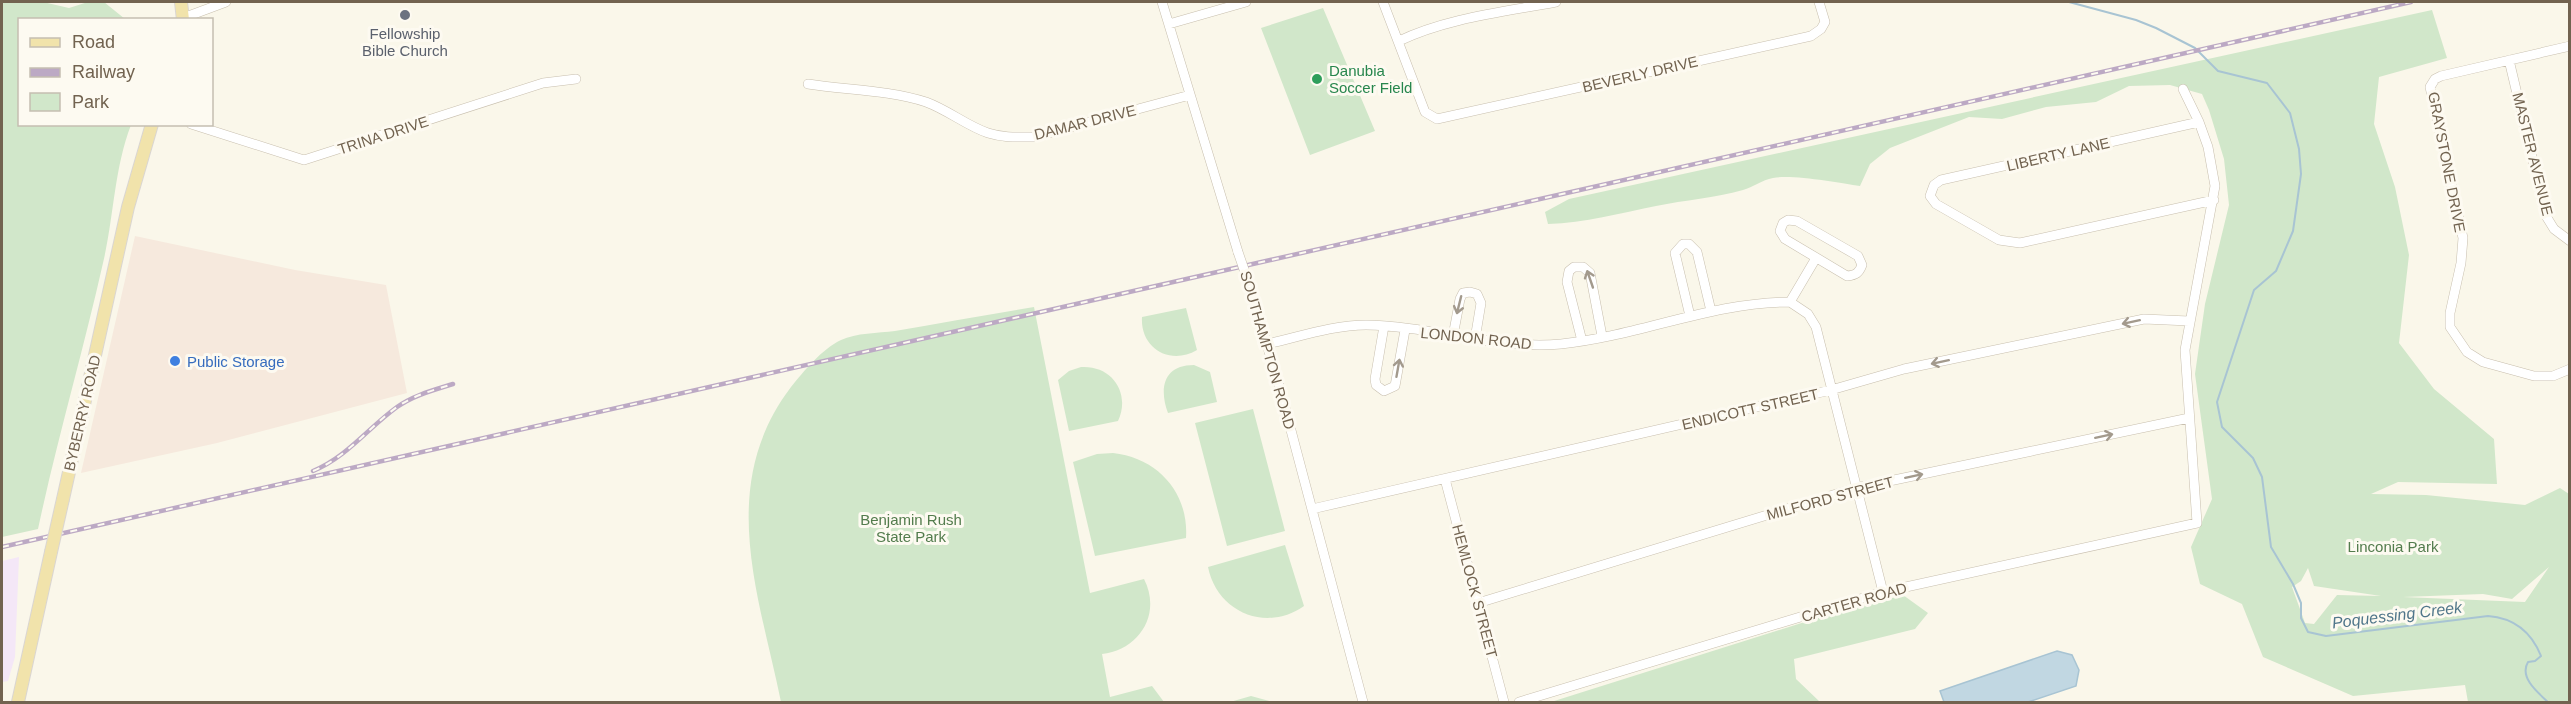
<svg xmlns="http://www.w3.org/2000/svg" width="2571" height="704" viewBox="0 0 2571 704" font-family="Helvetica,sans-serif">
<style>
.commercial{fill:#f6e9dd}
.education{fill:#f4e7f7}
.green{fill:#d1e7ca;fill-rule:evenodd}
.water{fill:#c1d7e2;stroke:#a8c4d3;stroke-width:1.5}
.lines{fill:none;stroke-linecap:round;stroke-linejoin:round}
.stream{stroke:#a8c4d3;stroke-width:2}
.minor-casing{stroke:#c8bfae;stroke-width:10}
.major-casing{stroke:#dad6d2;stroke-width:14}
.minor{stroke:#fff;stroke-width:9}
.major{stroke:#f1e3ab;stroke-width:12}
.rail-casing{stroke:#bca9c4;stroke-width:4.5}
.rail{stroke:#fdfaf1;stroke-width:2;stroke-dasharray:7;stroke-linecap:butt}
.minor-bridge-casing{stroke:#c8bfae;stroke-width:10;stroke-linecap:butt}
.major-bridge-casing{stroke:#dad6d2;stroke-width:14;stroke-linecap:butt}
.minor-bridge{stroke:#fff;stroke-width:9}
.major-bridge{stroke:#f1e3ab;stroke-width:12}
.oneway{stroke:#a39a8d}
.worship-dot{fill:#6b7280;stroke:#fdfaf1;stroke-width:2}
.leisure-dot{fill:#2e9e5b;stroke:#fdfaf1;stroke-width:2}
.shop-dot{fill:#3f7fe0;stroke:#fdfaf1;stroke-width:2}
.labels{text-anchor:middle;dominant-baseline:central;stroke-width:6;stroke-linejoin:round;paint-order:stroke}
.worship-label{font-size:15px;fill:#5b616d;stroke:#fdfaf1}
.leisure-label{font-size:15px;fill:#27864d;stroke:#fdfaf1;text-anchor:start}
.street-label{font-size:15px;fill:#726350;stroke:#fdfaf1}
.shop-label{font-size:15px;fill:#366cbe;stroke:#fdfaf1;text-anchor:start}
.park-label{font-size:15px;fill:#537c4d;stroke:#fdfaf1}
.water-label{font-size:16px;font-style:italic;fill:#50768a;stroke:#fdfaf1}
</style>
<rect width="100%" height="100%" fill="#faf7ea"/>
<!-- commercial -->
<path class="commercial" d="M135,236L295,270L386,285L407,393L217,443L81,473Z"/>
<!-- education -->
<path class="education" d="M19,557L15,657L8,681L2,682V561Z"/>
<!-- green -->
<path class="green" d="M2,2H43L69,8L88,2H104L125,19L20,20V124L131,125C114,169 114,217 103,263C83,352 57,440 38,529L2,537Z
M1323,8L1375,131L1310,155L1261,28Z
M2432,10L2447,58L2379,77L2374,124L2395,187L2409,255L2399,343L2434,389L2494,439L2497,484L2398,482L2371,494L2426,495L2525,505L2560,488L2569,494V702H2468L2465,685L2353,696L2263,657L2242,604L2200,584L2191,547L2212,499L2195,374L2205,304L2229,205L2224,159L2209,110L2202,94L2170,85L2129,86L2096,102L2046,107L2002,119L1969,117L1890,148L1870,164L1860,186C1840,183 1791,174 1773,178C1762,180 1753,187 1743,190C1715,198 1685,200 1656,206C1620,213 1585,223 1548,224L1545,212L1569,199ZM2549,567L2525,602L2403,597L2483,594L2512,599ZM2308,568L2314,586L2381,596L2337,595L2314,624L2305,623L2292,587L2301,581Z
M1034,307L1090,593L1144,579C1162,614 1139,650 1102,654L1110,697L1152,686L1164,702H781C759,594 716,486 791,387C804,371 822,349 841,340C856,333 878,333 895,331C941,323 988,315 1034,307Z
M1186,308L1197,350C1170,366 1140,348 1142,317Z
M1194,365L1210,372L1217,402L1168,413C1159,389 1163,365 1194,365Z
M1081,367C1112,365 1131,393 1118,421L1069,431L1058,380L1069,371Z
M1253,409L1285,531L1227,546L1195,423Z
M1113,453C1158,458 1189,493 1186,538L1095,556L1073,462L1097,454Z
M1285,545L1304,606C1266,633 1217,612 1208,567Z
M1903,595L1928,613L1915,629L1794,659L1796,679L1820,702H1551L1811,620Z
M1251,696L1273,702H1230Z"/>
<!-- water -->
<path class="water" d="M2057,651L2072,655L2079,670L2076,686L2028,702H1944L1940,691Z"/>
<g class="lines">
<!-- stream -->
<path class="stream" d="M2069,2L2136,20L2156,28L2195,48L2218,71L2267,83L2290,113L2299,149L2301,174L2293,231L2276,271L2254,290L2217,402L2222,427L2253,458L2262,477L2271,547L2293,584L2301,603V618L2308,632L2326,636L2488,616C2514,618 2531,631 2541,656L2535,661L2528,662C2519,677 2537,692 2548,702"/>
<!-- minor casing -->
<g class="minor-casing">
<path id="minor" d="M1162,2L1238,252
M1383,2L1425,112L1437,119L1811,36L1821,29L1825,22L1819,2
M183,18L226,2
M1169,24L1246,2
M1399,41C1447,18 1504,12 1556,2
M2570,46L2441,76L2435,79L2430,87L2463,238L2461,263L2450,313V327L2467,352L2483,362L2534,376H2553L2570,369
M2509,60L2546,216L2554,229L2570,241
M808,84C846,90 889,90 926,102C948,110 967,126 988,133C1004,138 1018,137 1034,137L1190,95
M2199,122L1941,180L1934,185L1930,196L1936,204L1999,240L2020,243L2214,200
M191,124L304,160L543,83L576,79
M1788,220L1797,221L1858,256L1862,265C1859,273 1856,275 1847,276L1785,239L1780,231L1783,223Z
M1248,281L1279,385L1363,702
M1790,302L1808,314L1816,327L1883,592
M1790,302L1816,258
M1690,316L1675,253L1683,244H1689L1697,252L1711,311
M1384,326L1375,379L1376,385L1384,391L1395,386L1405,330
M1453,336L1460,299L1463,293L1470,292L1477,294L1481,303L1475,339
M1582,341L1567,282L1569,271L1574,267H1583L1590,273L1602,336
M1267,344C1299,337 1333,325 1366,325C1432,326 1495,350 1561,344C1639,336 1712,302 1790,302
M1445,479L1504,702
M1312,509L1831,390L1904,369L2144,319L2189,321
M1478,603L1856,488L2189,418
M1519,702L1883,592L2197,523L2185,350L2215,186L2208,147L2199,122L2183,89"/>
</g>
<!-- major casing -->
<g class="major-casing">
<path id="major" d="M181,2L183,20
M63,499L128,207L152,124
M18,702L51,552"/>
</g>
<!-- minor -->
<use href="#minor" class="minor"/>
<!-- major -->
<use href="#major" class="major"/>
<!-- rail casing -->
<g class="rail-casing">
<path id="rail" d="M313,471C347,457 368,428 397,407C414,395 434,390 453,384
M2,547L2411,2"/>
</g>
<!-- rail -->
<use href="#rail" class="rail"/>
<!-- minor-bridge casing -->
<g class="minor-bridge-casing">
<path id="minor-bridge" d="M1238,252L1248,281"/>
</g>
<!-- major-bridge casing -->
<g class="major-bridge-casing">
<path id="major-bridge" d="M51,552L63,499"/>
</g>
<!-- minor-bridge -->
<use href="#minor-bridge" class="minor-bridge"/>
<!-- major-bridge -->
<use href="#major-bridge" class="major-bridge"/>
</g>
<!-- one-way arrows -->
<defs><path id="oneway-shaft" d="M-6 0H5M1.5-3L5.5 0L1.5 3" fill="none" stroke-width="1.6" stroke-linecap="round" stroke-linejoin="round" transform="scale(1.5)"/></defs>
<g class="oneway">
<use href="#oneway-shaft" transform="translate(1590 279) rotate(-109)"/>
<use href="#oneway-shaft" transform="translate(1459 305) rotate(104)"/>
<use href="#oneway-shaft" transform="translate(2131 322) rotate(168)"/>
<use href="#oneway-shaft" transform="translate(1940 362) rotate(168)"/>
<use href="#oneway-shaft" transform="translate(1398 368) rotate(-80)"/>
<use href="#oneway-shaft" transform="translate(2104 436) rotate(-12)"/>
<use href="#oneway-shaft" transform="translate(1914 476) rotate(-12)"/>
</g>
<!-- markers -->
<circle class="worship-dot" cx="405" cy="15" r="6"/>
<circle class="leisure-dot" cx="1317" cy="79" r="6"/>
<circle class="shop-dot" cx="175" cy="361" r="6"/>
<g class="labels">
<!-- worship labels -->
<g class="worship-label">
<text x="405" y="33">Fellowship<tspan x="405" dy="17">Bible Church</tspan></text>
</g>
<!-- leisure labels -->
<g class="leisure-label">
<text x="1329" y="70">Danubia<tspan x="1329" dy="17">Soccer Field</tspan></text>
</g>
<!-- street labels -->
<g class="street-label">
<text transform="translate(1640 74) rotate(-13)">BEVERLY DRIVE</text>
<text transform="translate(1085 122) rotate(-14)">DAMAR DRIVE</text>
<text transform="translate(383 135) rotate(-18)">TRINA DRIVE</text>
<text transform="translate(2058 154) rotate(-13)">LIBERTY LANE</text>
<text transform="translate(2533 154) rotate(76)">MASTER AVENUE</text>
<text transform="translate(2447 162) rotate(79)">GRAYSTONE DRIVE</text>
<text transform="translate(1476 338) rotate(6)">LONDON ROAD</text>
<text transform="translate(1268 350) rotate(74)">SOUTHAMPTON ROAD</text>
<text transform="translate(1750 409) rotate(-13)">ENDICOTT STREET</text>
<text transform="translate(82 413) rotate(-77)">BYBERRY ROAD</text>
<text transform="translate(1830 498) rotate(-15)">MILFORD STREET</text>
<text transform="translate(1475 591) rotate(75)">HEMLOCK STREET</text>
<text transform="translate(1854 602) rotate(-16)">CARTER ROAD</text>
</g>
<!-- shop labels -->
<g class="shop-label">
<text x="187" y="361">Public Storage</text>
</g>
<!-- park labels -->
<g class="park-label">
<text x="911" y="519">Benjamin Rush<tspan x="911" dy="17">State Park</tspan></text>
<text x="2393" y="546">Linconia Park</text>
</g>
<!-- water labels -->
<g class="water-label">
<text transform="translate(2397 615) rotate(-7)">Poquessing Creek</text>
</g>
</g>
<!-- border -->
<rect width="2571" height="704" fill="none" stroke="#726350" stroke-width="6"/>
<!-- legend -->
<rect x="18" y="18" width="195" height="108" fill="#fdfaf1" stroke="#c5beb1" stroke-width="1.5"/>
<rect x="30" y="38" width="30" height="9" fill="#f1e3ab" stroke="#c5beb1" stroke-width="1.5"/>
<text x="72" y="48" font-size="18" fill="#726350">Road</text>
<rect x="30" y="68" width="30" height="9" fill="#bca9c4" stroke="#c5beb1" stroke-width="1.5"/>
<text x="72" y="78" font-size="18" fill="#726350">Railway</text>
<rect x="30" y="93" width="30" height="18" fill="#d1e7ca" stroke="#c5beb1" stroke-width="1.5"/>
<text x="72" y="108" font-size="18" fill="#726350">Park</text>
</svg>
